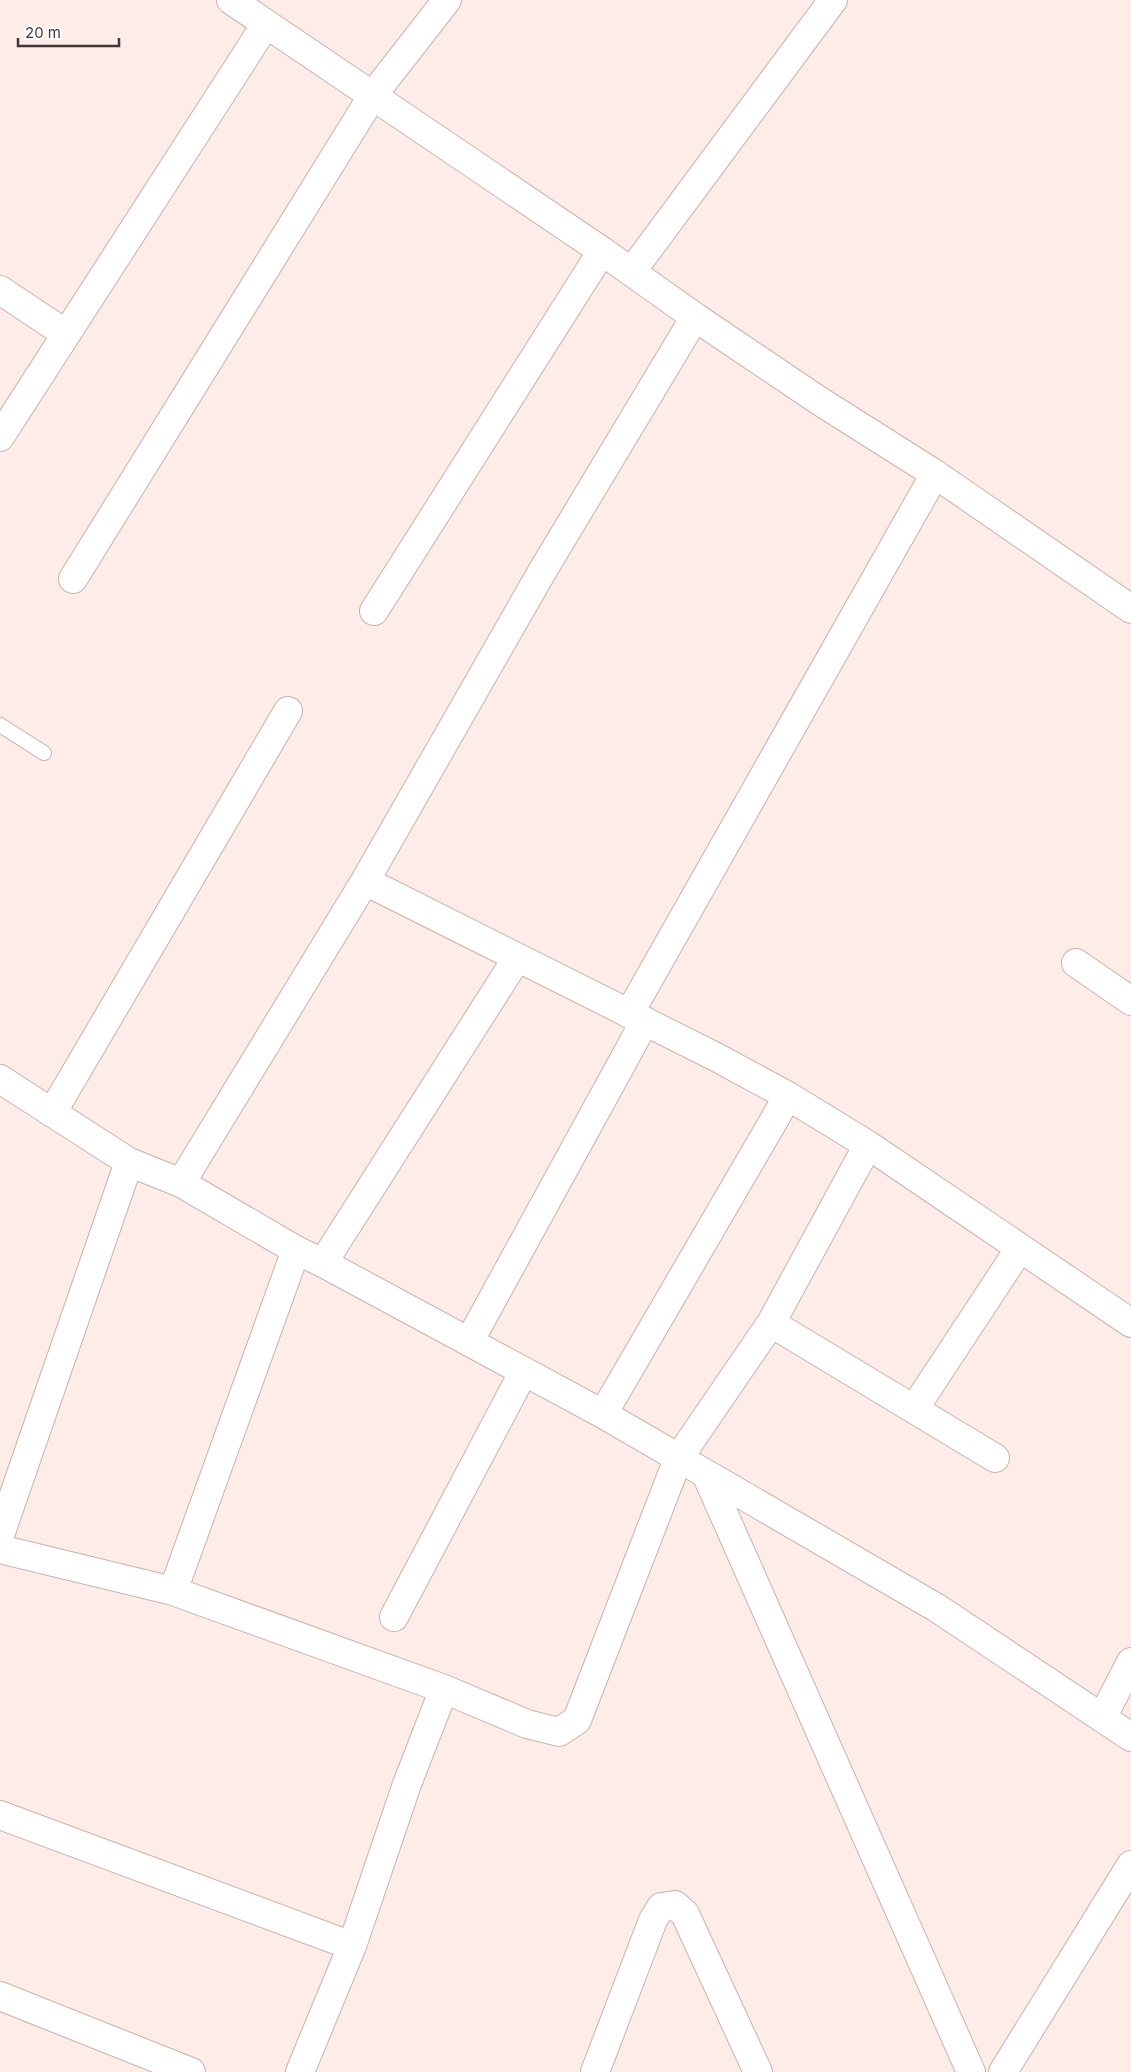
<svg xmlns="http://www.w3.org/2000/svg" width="1131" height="2072" viewBox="0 0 1131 2072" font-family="Inter,sans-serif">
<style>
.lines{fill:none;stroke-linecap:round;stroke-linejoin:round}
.service-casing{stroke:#cbb1ab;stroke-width:16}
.minor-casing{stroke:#cbb1ab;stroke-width:30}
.tertiary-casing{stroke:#cbb1ab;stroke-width:30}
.service{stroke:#fff;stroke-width:14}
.minor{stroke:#fff;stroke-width:28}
.tertiary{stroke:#fff;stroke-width:28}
</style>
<rect width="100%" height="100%" fill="#fdece8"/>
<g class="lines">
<!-- service casing -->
<g class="service-casing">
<path id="service" d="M0,725L44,753"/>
</g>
<!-- minor casing -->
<g class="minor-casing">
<path id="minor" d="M632,271L833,0
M0,290L66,334
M0,437L266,24
M73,579L373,95L447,0
M374,611L602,251
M365,881L716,1057L788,1096L868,1145L1131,1323
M1076,963L1131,1001
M629,1014L935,474
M0,1079L129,1162L181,1183L296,1250L323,1263L603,1414L937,1608L1131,1737
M52,1113L288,711
M181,1183L365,881L543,570L695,317
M323,1263L517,958
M771,1323L995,1458
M469,1342L645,1021
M914,1409L1020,1248
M603,1414L788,1096
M706,1474L971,2072
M0,1535L129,1162
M0,1549L173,1591L444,1689L527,1724L559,1732L577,1720L678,1459L771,1323L868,1145
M173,1591L296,1250
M394,1617L524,1371
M1102,1718L1131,1662
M0,1815L352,1946
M0,1996L191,2072
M300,2072L352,1946L407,1784L444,1689
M595,2072L653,1920L661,1907L675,1905L685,1914L758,2072
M1003,2072L1131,1865"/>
</g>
<!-- tertiary casing -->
<g class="tertiary-casing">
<path id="tertiary" d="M231,0L602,251L695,317L818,400L935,474L1131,609"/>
</g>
<!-- service -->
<use href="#service" class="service"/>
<!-- minor -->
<use href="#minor" class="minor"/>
<!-- tertiary -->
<use href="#tertiary" class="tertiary"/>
</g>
<!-- scale -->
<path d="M18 38v8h101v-8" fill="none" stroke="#423735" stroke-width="2.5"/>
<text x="25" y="38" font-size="15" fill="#423735" stroke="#ffffff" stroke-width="4" paint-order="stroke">20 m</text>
</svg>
